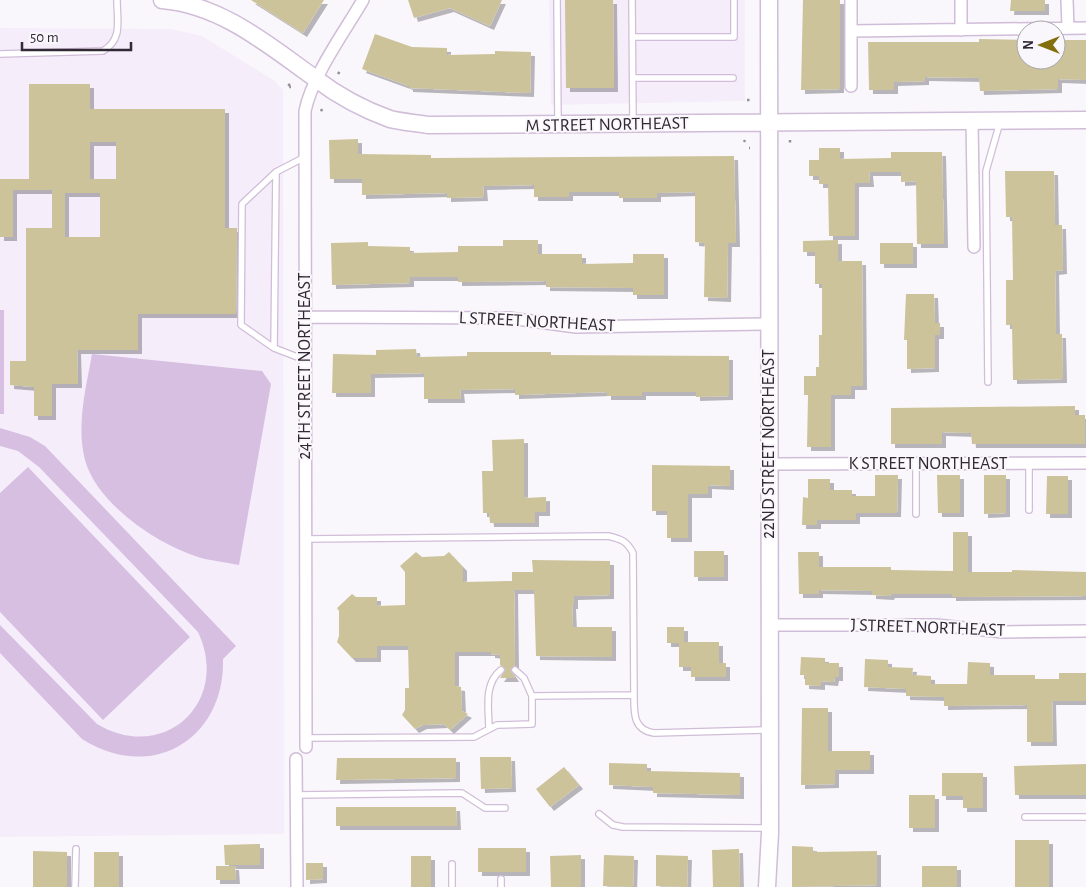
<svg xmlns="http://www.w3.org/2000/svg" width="1086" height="887" viewBox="0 0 1086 887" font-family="'Alegreya Sans',sans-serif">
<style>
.built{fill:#f6edfb}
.green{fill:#d6bfe1}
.building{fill:#ccc39a;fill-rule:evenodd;filter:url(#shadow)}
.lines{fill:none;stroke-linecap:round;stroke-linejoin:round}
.lane-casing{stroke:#d0bdd8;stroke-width:8}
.street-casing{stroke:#d0bdd8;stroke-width:14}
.secondary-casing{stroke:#d0bdd8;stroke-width:19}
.path{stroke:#958f97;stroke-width:2.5;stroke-dasharray:2.5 4;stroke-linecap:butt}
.lane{stroke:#fff;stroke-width:5.5}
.street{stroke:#fff;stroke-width:11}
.secondary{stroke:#fff;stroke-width:16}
.labels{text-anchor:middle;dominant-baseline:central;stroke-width:4;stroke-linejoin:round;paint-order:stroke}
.street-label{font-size:18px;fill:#312934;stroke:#faf7fc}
</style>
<defs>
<filter id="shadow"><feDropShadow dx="4" dy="4" stdDeviation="0" flood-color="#0004"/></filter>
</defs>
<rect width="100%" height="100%" fill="#faf7fc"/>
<!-- built -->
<path class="built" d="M549,0H745V101L551,105Z
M0,28L171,29L202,36L275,81L283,90L284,834L0,837Z"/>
<!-- green -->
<path class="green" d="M0,310H4V414H0Z
M92,354L262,371L271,384L239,565C228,563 216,561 205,559C162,548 97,505 85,460C76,425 86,388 92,354Z
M0,428L30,437L45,446L236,646L223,659C225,740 151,783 82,739L0,653V625L97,724C164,764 231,702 198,632L39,467L18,451L0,446Z
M28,467L190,637L103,720L0,612V493Z"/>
<!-- building -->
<path class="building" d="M251,0H324L303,33Z
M408,0H502L490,26L450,8L414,18Z
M565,0H613L614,88H566Z
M803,0H840V89L801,90Z
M1011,0H1045V11H1010Z
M375,34L412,47L447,48V55L495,54V51L531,52L530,93L409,88V86L362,69Z
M979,39L1026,40V60H1056V40H1086V80L1058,79V89L980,91L979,78L925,77V81L894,82V90H869L868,42H979Z
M29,84H90V109H225V228H237L236,314H138V350H77L78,384H52V416H34V387L10,385V361H26V228H52V190H13V237H0V179H29ZM90,142H116V179H90ZM65,193H100V237H65Z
M358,139V154L431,155V158L734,156L736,243H728L727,298L704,297L705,243L695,242V192L657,193V198H619V192H569V197H534V185L483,186L484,197L447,198V193L362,195V179H330L329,140Z
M819,148H840V159L891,158V152H942L944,244H917L916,181L901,182V172H869L870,183H855V236H829L828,184H819V176H809V160H819Z
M1005,171H1054L1055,225H1062L1063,270L1055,271L1056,334H1062L1063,379L1013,380L1012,325H1006V280H1013L1012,217H1006Z
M503,240H538V254H582V264L633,263V254H664V295H633V288L546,287V281L458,282V277H410V283L332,285L331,243L368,242V246L410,247V253L458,252V246H503Z
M838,240V261H862L863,386H851V395H831V447H807L808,395H804V376H816V367H819V335H822V284H815V252H803V241Z
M880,243H913V264H880Z
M906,294H934L935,323H940V335H935V368L907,369V340H904Z
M416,349L417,357L467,356V352H551V355L729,356V396L696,397V392H642V396H607V392L515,395V389L460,390L461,399H424V373L371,374V393H332L333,354L376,355V350Z
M1075,406V415H1085V444H972L971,433L942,432V444H891V408Z
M524,439V498L546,497V512H535V523H490L489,513H483L482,471H493L492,440Z
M652,465L730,466V486L708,485V494H688V538H667V511H652Z
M875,475H898L897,513H856V520H817V525H802L803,497L808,498V479H830V490H852V496H875Z
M937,475H960V513H938Z
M984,475H1006V513L984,514Z
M1047,476H1068V514H1046Z
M953,532H968V572H1012V570L1086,572V596L952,597V594H891L890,596L872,595V591L819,590V594H799L798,552H819V567H891V570L953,571Z
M694,551H724V577H694Z
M416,552L422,557L444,556L449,552L463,567V582L512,581V572H533L532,560L610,561V595L574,596V605H572L573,627H612V657L536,656L534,590H514L515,665L510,670L515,678H500L506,669L500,665V655L491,654V652H455V686L461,687L462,711L468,714L450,730L444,724L423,725L415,729L402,715L405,710V688H409L408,646H377V658H352L337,642L339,636V611L337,608L352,594L356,597H377V606L405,605V572L400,566Z
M667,627H684V642H719V663H726V677H691V667H679V643H667Z
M801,657L825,658V663H839V677H835L834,682L821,681V686L805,685V675H800Z
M865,659L888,660V667L913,668L912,675L931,676V684H967L968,662L990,663V675H1035V679H1059V673H1086V701H1052L1053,742H1027V705L944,706V697L906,696V689L864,687Z
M802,708H828V751H870V770H835V784L801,785Z
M480,757H511L512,788L481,789Z
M337,758H456V778L336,780Z
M609,763L647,764V771L740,773V795L653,793V787L609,785Z
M1086,764V795H1015L1014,766Z
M564,767L579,785L550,807L536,789Z
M942,773H983V808H963V796H942Z
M909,795H935V828H909Z
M336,807H456L457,826H336Z
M1015,840H1049V887H1015Z
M260,844V865H225L224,845Z
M792,846L813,847V852L877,851V885L792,887Z
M478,848H526V872H478Z
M739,849L740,887H713L712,850Z
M33,851L67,852V887H33Z
M94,852H119V887H94Z
M581,855V887H551L550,856Z
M604,855L634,856L633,887L603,886Z
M656,855L688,856L687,887L656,886Z
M411,856H431V887H411Z
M306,863H323V879L306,880Z
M216,866H235L236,880H216Z
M922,866H957V887H922Z"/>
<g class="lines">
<!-- lane casing -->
<g class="lane-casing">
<path id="lane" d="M557,0L558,123
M632,0L633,123
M632,37H734V0
M0,54L103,51C123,39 117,21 117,0
M633,78H733
M305,157L276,172L274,348L305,360
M274,348L241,325L242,204L276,172
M988,382L986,171L1000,122
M1029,463V510
M916,464V514
M306,539L608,536C621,539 627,541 633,553L634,695C634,713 633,730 654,733L768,730
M515,670L524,678L532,696
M489,729C489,710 483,684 501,670
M306,738L474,737L497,725L532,724V696L634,695
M296,795L462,793L485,808H505
M599,814L613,825L623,827L768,828
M1025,817H1086
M452,864V887
M501,879V887
M75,887L76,849"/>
</g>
<!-- street casing -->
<g class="street-casing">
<path id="street" d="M851,0V86
M961,0V30
M1067,0L1068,28
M851,31L1086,28
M972,121L974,247
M305,317L509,318L576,327L768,324
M770,464L1086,463
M770,625H936L1003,632L1086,631
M306,747L305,111C312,76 345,31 363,0
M296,759L297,887"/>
</g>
<!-- secondary casing -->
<g class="secondary-casing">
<path id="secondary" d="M162,0C222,5 268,45 316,79C337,95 365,110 390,119C402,122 416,123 428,125L1086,120
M767,887L770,833L769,0"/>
</g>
<!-- path -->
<path class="path" d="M338,74L340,71
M290,84L287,87H291
M747,100H750
M321,109L323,113
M790,140V144
M744,142L745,140
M749,148H750"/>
<!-- lane -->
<use href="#lane" class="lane"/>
<!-- street -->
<use href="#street" class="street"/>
<!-- secondary -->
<use href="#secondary" class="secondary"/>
</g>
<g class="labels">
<!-- street labels -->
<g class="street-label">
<text transform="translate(607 125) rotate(-1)">M STREET NORTHEAST</text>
<text transform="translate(537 322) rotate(3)">L STREET NORTHEAST</text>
<text transform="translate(305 366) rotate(-90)">24TH STREET NORTHEAST</text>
<text transform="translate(769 444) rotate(-90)">22ND STREET NORTHEAST</text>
<text x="928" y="464">K STREET NORTHEAST</text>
<text transform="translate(928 628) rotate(2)">J STREET NORTHEAST</text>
</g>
</g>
<!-- north arrow -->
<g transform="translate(1041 45) rotate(270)"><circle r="24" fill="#faf7fc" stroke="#aaa5ac"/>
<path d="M0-4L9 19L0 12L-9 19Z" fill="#826e0c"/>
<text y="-8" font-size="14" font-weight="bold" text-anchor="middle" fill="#312934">N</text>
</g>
<!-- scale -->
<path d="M22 42v8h109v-8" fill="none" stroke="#312934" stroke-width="2.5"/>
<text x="30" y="42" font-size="15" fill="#312934" stroke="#faf7fc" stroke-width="4" paint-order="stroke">50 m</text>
</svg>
